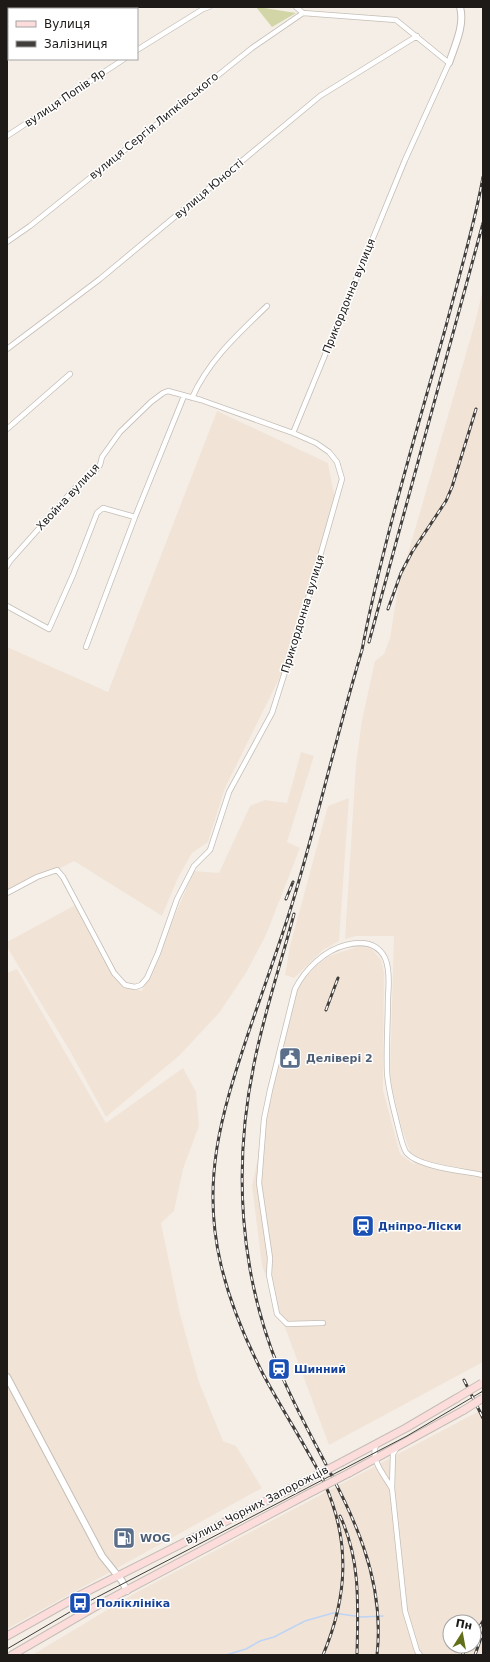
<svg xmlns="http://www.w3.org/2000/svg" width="490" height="1662" viewBox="0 0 490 1662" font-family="'DejaVu Sans',sans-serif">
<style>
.built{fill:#f1e4d7;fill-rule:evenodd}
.green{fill:#d2d6a6}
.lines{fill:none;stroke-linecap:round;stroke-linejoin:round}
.stream{stroke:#bed4f5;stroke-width:1.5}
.minor-casing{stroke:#c4beb7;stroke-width:6}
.tertiary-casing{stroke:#c4beb7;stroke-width:8}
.secondary-casing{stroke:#c4beb7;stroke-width:9}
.minor{stroke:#fff;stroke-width:4.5}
.tertiary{stroke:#fff;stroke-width:6}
.secondary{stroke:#fcdddb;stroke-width:7}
.tram{stroke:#413e3b;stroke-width:1}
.rail-casing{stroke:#413e3b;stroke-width:3}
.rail{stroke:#fff;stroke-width:1.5;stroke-dasharray:4.5;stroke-linecap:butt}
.secondary-bridge-casing{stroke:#c4beb7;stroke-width:9;stroke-linecap:butt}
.secondary-bridge{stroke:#fcdddb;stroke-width:7}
.labels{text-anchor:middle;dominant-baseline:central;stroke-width:3;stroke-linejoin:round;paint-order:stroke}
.street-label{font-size:11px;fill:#1d1a18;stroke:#fff}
.service-label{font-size:11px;font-weight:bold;fill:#4e5e75;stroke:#fff;text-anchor:start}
.transit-label{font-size:11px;font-weight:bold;fill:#164399;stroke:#fff;text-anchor:start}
</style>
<rect width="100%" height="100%" fill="#f5eee7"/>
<!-- built -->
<path class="built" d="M483,288V1362L329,1445L262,1266L252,1186L270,1102L296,990L300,983L317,965L329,956L360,946L372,949L381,960L384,973L383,1090L400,1154L415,1165L402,1129L392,1088L390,1071L394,936H356L345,939L356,764L362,720L375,661L384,654L390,638L398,588L476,319Z
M217,411L328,463L335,499L287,663L225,788L208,842L192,853L178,878L162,916L74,861L7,896V647L108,692Z
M301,752L314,756L287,842L300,848L266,935L246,973L219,1013L180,1055L106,1117L70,1051L7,947V942L79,903L116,970L130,988L142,991L194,871L219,873L250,806L265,800L287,803Z
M349,798L339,941L323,950L294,978L285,975L290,946L328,806Z
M17,969L106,1123L183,1068L196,1092L199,1126L183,1169L174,1211L161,1223L180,1314L199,1382L223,1441L236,1446L262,1488L7,1629V973Z
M483,1409V1655H32L137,1592ZM450,1622H474V1646H450Z"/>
<!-- green -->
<path class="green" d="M256,7H258L296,13L272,27Z"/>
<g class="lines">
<!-- stream -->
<path class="stream" d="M226,1655L246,1649L260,1641L274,1637L305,1621L333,1613L362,1617L383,1616"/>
<!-- minor casing -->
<g class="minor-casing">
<path id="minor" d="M296,7L303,13
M137,50L203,9L209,7
M7,136L124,59
M7,242L30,226L252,48L303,13
M7,349L100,279L320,96L417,36
M192,398C208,361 238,334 267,306
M7,429L70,374
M293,433L405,160L449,63L396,20L303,13
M7,566L10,561L74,489L97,469L100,465L102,457L120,432L151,402L163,393L168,391L201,400L293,433L316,443L329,452L337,462L342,479L307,602L272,713L229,792L210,850L194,866L177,899L158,953L147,978L141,985L135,987L125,985L114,973L63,877L57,870L37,877L7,893
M7,606L49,629L73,575L97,513L103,508L135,517
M86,647L135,517L184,396
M323,1323L287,1324L277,1314L269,1275L270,1258L259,1183L264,1119L270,1090L295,989C305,969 325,950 346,945C362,941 377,942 385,958C390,969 389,985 388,997C388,1022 386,1047 387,1072C388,1089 393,1106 397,1123C399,1130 402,1146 406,1152C417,1167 464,1171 483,1175
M376,1445C370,1459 384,1475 391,1487
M396,1449L393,1454L392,1488L405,1611L417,1651L420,1655"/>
</g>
<!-- tertiary casing -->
<g class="tertiary-casing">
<path id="tertiary" d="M449,63C455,45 465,25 460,7
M7,1377L102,1556L122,1581L127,1591"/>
</g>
<!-- secondary casing -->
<g class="secondary-casing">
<path id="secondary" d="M342,1462L406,1428L457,1398
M349,1473L464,1410
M7,1636L82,1594L300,1484
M12,1655L93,1608L306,1495"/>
</g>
<!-- minor -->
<use href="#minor" class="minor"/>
<!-- tertiary -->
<use href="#tertiary" class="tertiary"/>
<!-- secondary -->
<use href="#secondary" class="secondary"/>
<!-- tram -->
<path class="tram" d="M7,1649L80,1606L407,1436L483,1391"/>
<!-- rail casing -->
<g class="rail-casing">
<path id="rail" d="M388,609L401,573L412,552L446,501L452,487L476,409
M369,642L483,223
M286,899L293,882
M294,914C281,963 264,1013 254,1064C233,1166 239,1272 279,1369C318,1465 389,1545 377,1655
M326,1010L338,978
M464,1380L483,1418
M340,1516C361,1560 358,1607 357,1655
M474,1636L483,1621
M323,1655C348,1596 351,1540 323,1480C305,1444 282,1410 263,1374C245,1339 230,1303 221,1265C201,1182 221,1115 247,1037C262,992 279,947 293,901C318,818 337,733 362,650C383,541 416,434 446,326C459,276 474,227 483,177
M462,1655L468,1646
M475,1655L483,1632"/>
</g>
<!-- rail -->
<use href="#rail" class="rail"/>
<!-- secondary-bridge casing -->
<g class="secondary-bridge-casing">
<path id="secondary-bridge" d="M457,1398L482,1383
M464,1410L483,1398
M300,1484L342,1462
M306,1495L349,1473"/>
</g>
<!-- secondary-bridge -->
<use href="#secondary-bridge" class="secondary-bridge"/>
</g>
<!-- icons -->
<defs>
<g id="civic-square" transform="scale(1.15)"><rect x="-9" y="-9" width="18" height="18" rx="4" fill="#5c6f8a" stroke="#fff"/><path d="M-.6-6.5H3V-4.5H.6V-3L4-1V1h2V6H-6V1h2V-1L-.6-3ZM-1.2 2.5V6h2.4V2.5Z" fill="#fff"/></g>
<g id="station-square" transform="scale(1.15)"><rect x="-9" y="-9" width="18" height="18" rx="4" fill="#1a4fb4" stroke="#fff"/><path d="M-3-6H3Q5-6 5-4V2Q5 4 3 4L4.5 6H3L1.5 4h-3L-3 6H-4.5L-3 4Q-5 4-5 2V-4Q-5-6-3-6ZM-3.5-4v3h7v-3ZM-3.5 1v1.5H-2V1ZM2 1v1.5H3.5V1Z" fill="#fff"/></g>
<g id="fuel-square" transform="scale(1.15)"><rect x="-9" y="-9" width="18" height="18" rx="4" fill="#5c6f8a" stroke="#fff"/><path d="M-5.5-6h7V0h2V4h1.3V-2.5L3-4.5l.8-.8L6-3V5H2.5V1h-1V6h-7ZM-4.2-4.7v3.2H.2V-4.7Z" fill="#fff"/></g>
<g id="bus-square" transform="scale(1.15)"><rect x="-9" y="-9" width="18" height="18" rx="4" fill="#1a4fb4" stroke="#fff"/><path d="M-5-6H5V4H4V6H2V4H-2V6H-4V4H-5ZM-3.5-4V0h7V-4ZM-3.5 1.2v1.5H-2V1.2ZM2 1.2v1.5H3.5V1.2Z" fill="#fff"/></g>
</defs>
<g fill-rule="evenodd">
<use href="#civic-square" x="290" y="1058"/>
<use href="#station-square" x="363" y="1226"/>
<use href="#station-square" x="279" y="1369"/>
<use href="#fuel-square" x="124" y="1538"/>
<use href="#bus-square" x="80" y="1603"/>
</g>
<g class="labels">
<!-- street labels -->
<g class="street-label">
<text transform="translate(65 98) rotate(-34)">вулиця Попів Яр</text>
<text transform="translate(154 126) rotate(-39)">вулиця Сергія Липківського</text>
<text transform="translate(209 189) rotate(-40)">вулиця Юності</text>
<text transform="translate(349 296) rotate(-68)">Прикордонна вулиця</text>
<text transform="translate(68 497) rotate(-47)">Хвойна вулиця</text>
<text transform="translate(303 614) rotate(-73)">Прикордонна вулиця</text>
<text transform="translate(257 1505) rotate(-27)">вулиця Чорних Запорожців</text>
</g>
<!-- service labels -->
<g class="service-label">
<text x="306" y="1058">Делівері 2</text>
<text x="140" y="1538">WOG</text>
</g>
<!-- transit labels -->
<g class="transit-label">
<text x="378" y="1226">Дніпро-Ліски</text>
<text x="294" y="1369">Шинний</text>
<text x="96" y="1603">Поліклініка</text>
</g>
</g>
<!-- border -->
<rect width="490" height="1662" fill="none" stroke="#1d1a18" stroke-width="16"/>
<!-- legend -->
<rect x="8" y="8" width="130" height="52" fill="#ffffff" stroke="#a5a3a3"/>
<rect x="16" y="21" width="20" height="6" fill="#fcdddb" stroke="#a5a3a3"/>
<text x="44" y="28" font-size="12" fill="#1d1a18">Вулиця</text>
<rect x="16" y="41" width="20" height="6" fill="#413e3b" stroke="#a5a3a3"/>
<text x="44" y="48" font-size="12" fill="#1d1a18">Залізниця</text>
<!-- north arrow -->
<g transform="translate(462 1634) rotate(11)"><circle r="19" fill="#ffffff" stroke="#a5a3a3"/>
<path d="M0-3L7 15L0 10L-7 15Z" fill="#636f18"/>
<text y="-6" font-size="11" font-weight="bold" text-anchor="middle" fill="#1d1a18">Пн</text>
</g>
</svg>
